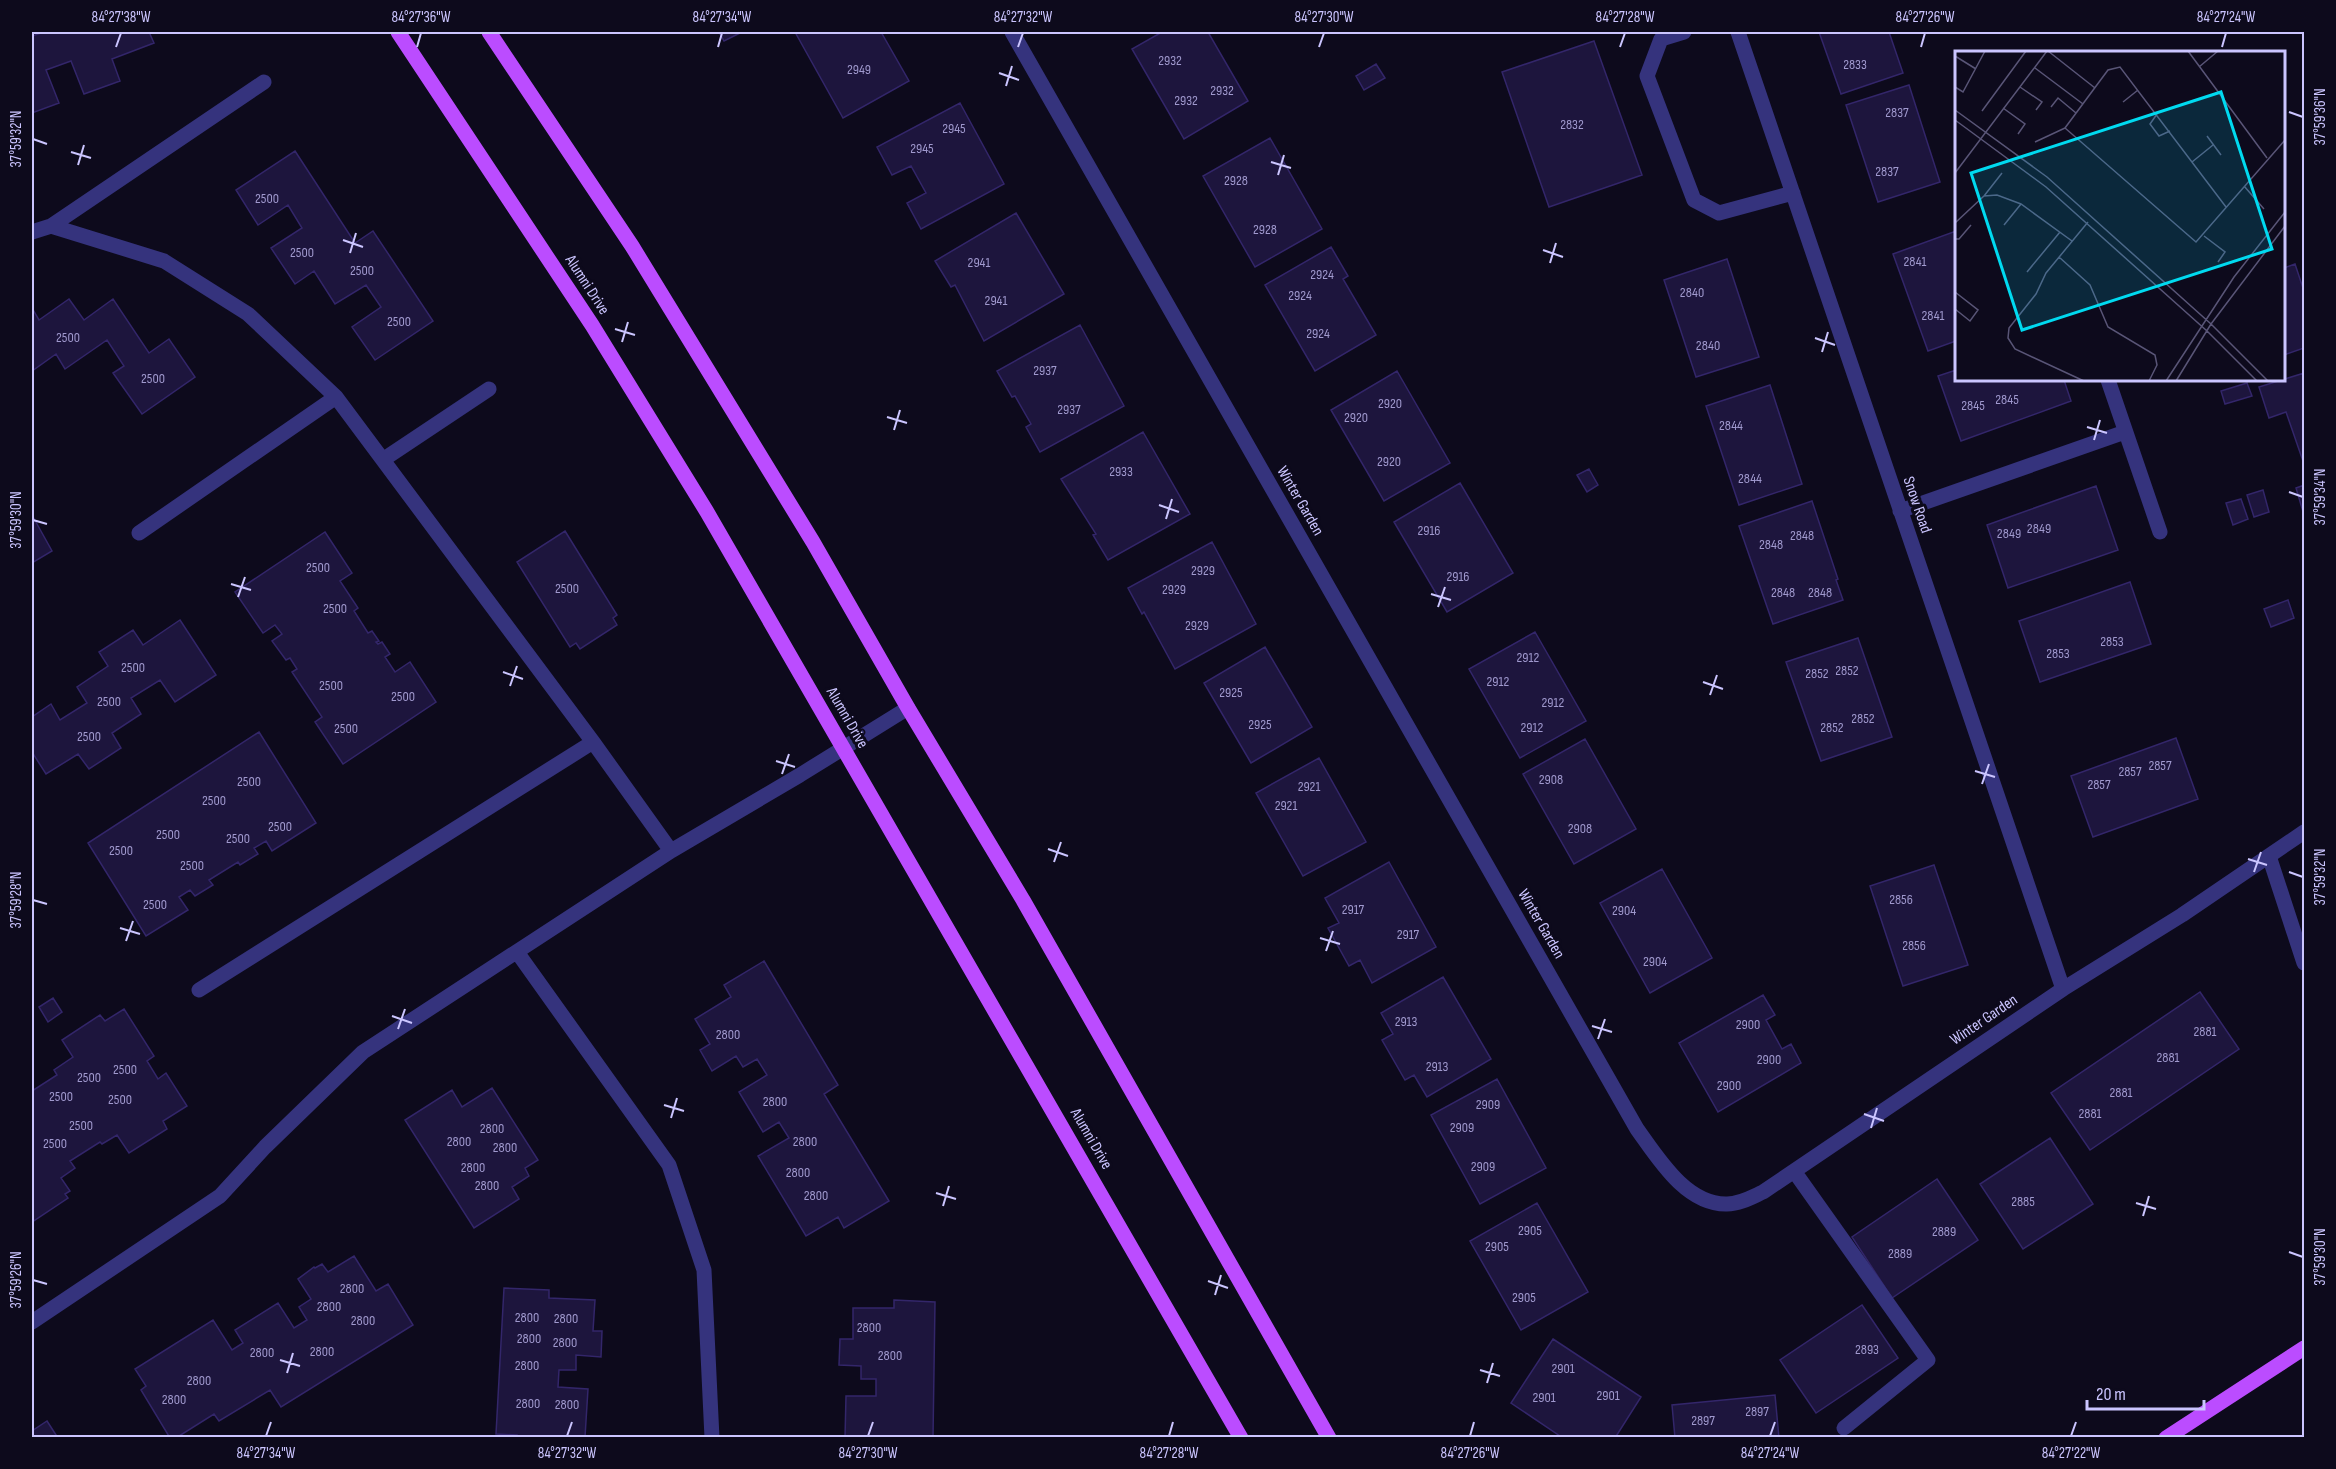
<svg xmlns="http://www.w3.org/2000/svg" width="2336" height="1469" viewBox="0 0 2336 1469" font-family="'Sofia Sans Condensed',sans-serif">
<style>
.building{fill:#1d153d;stroke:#33266a;stroke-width:1.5}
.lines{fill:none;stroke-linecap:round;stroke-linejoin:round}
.minor{stroke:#35337d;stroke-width:15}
.major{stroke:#bb4cff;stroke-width:15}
.ticks{fill:none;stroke:#cbc5ff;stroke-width:2}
.labels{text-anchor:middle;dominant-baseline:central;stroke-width:6;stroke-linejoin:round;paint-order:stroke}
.number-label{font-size:14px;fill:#a099ce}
.street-label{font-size:16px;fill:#cbc5ff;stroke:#0d0a1c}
.inset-road{fill:none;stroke:#595577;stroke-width:1.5}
.view{fill:#00daf0;fill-opacity:0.15;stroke:#00daf0;stroke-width:3}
.inset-edge{fill:none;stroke:#cbc5ff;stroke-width:3}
.neatline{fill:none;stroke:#cbc5ff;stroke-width:2}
.ticks-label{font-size:15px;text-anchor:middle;fill:#cbc5ff}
</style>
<rect width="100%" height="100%" fill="#0d0a1c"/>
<!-- building -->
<path class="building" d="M44,32H149L154,43L112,59L120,81L84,94L71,61L46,70L59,103L32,113V36Z
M719,32H742L724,41Z
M795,32H881L909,81L843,118Z
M1162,32H1208L1248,101L1184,139L1132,49Z
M1819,32H1889L1903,73L1841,94Z
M1594,41L1642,175L1549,207L1502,72Z
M1376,64L1385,78L1364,90L1356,76Z
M1909,85L1940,182L1878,202L1846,105Z
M960,103L1004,184L921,229L907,203L926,193L911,166L892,175L877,147Z
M1270,138L1322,229L1255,267L1203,176Z
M295,151L355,243L373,231L433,321L375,360L352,327L381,307L366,285L335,304L314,271L295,284L271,248L302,228L288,205L258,225L236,190Z
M1016,213L1064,294L984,341L955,285L951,287L935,261Z
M1956,231V341L1928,351L1893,254Z
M1331,247L1348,276L1343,279L1376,335L1315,371L1265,285Z
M1727,259L1759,357L1696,377L1664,280Z
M2295,264L2304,291V348L2284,355V268Z
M69,299L84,320L113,299L149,353L169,339L195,377L142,414L113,373L124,366L107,340L65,369L56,354L32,371V308L39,320Z
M1080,325L1124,406L1040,452L1026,427L1031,424L1015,396L1012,397L997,371Z
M1956,370V380H2064L2071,401L1961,441L1938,376Z
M1397,371L1450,463L1384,501L1331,410Z
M2304,373V464L2286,412L2269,418L2259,387Z
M2247,383L2252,396L2225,404L2221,391Z
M1770,385L1802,484L1739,505L1706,406Z
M1143,432L1190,514L1108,560L1093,535L1096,534L1061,479Z
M1589,469L1598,485L1587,492L1577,475Z
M1460,483L1513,573L1447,612L1394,522Z
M2304,485V515L2296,488Z
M2096,486L2118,550L2008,588L1987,525Z
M2263,490L2269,512L2254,517L2247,495Z
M2241,499L2248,519L2233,525L2226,503Z
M1812,501L1838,579L1836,580L1843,600L1773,624L1739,526Z
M32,515L52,551L32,563Z
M565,531L617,615L613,618L617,625L580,649L576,643L570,647L517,562Z
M325,532L352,573L340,581L358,608L354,611L368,633L372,631L379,641L376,642L378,644L382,642L390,654L385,657L395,672L410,662L436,702L343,764L315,722L322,717L292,672L297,669L290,658L286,660L272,641L282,634L275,625L263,633L235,592Z
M1212,542L1256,624L1175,669L1144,612L1142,614L1128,588Z
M2130,582L2151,644L2040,682L2019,621Z
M2288,600L2294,618L2271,627L2264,609Z
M180,620L216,675L175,702L160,680L131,698L141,714L112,733L121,748L89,769L78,754L46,774L32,752V717L51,704L60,720L87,703L77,687L108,666L99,652L133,630L143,645Z
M1535,632L1586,721L1520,758L1469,669Z
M1858,638L1892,737L1821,761L1786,662Z
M1265,647L1312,727L1251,763L1204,683Z
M259,732L316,823L272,851L266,841L254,848L258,854L240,865L238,862L209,880L213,885L195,896L190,890L179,897L188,910L146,936L88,843Z
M2176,738L2198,799L2093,837L2071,776Z
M1585,739L1636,829L1574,864L1523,774Z
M1319,758L1366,842L1303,876L1256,793Z
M1389,862L1436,947L1372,983L1360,960L1349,966L1328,928L1339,923L1325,898Z
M1934,865L1968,965L1903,986L1870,886Z
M1662,869L1712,958L1650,993L1600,903Z
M764,961L838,1085L824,1094L889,1201L844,1228L838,1217L806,1236L758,1156L789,1138L779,1122L763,1132L739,1092L767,1075L757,1059L743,1067L736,1056L712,1071L700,1050L710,1044L695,1019L731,997L724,985Z
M1443,977L1491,1059L1427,1097L1414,1075L1405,1080L1382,1040L1393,1034L1381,1013Z
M2200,992L2239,1049L2090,1150L2051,1093Z
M1763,995L1775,1015L1766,1020L1782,1049L1791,1044L1801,1063L1718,1112L1679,1043Z
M53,998L62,1012L48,1022L39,1007Z
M124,1009L154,1056L147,1061L158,1079L166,1073L187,1106L163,1121L167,1129L129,1153L117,1135L102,1144L100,1142L70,1161L75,1168L61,1178L70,1191L65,1194L68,1198L32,1222V1091L57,1075L54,1070L73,1057L62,1040L100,1015L105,1021Z
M1497,1079L1546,1168L1480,1204L1431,1115Z
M492,1088L538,1160L525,1168L529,1176L512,1187L519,1199L474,1228L405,1120L452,1090L462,1107Z
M2050,1138L2093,1204L2023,1249L1980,1184Z
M1937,1179L1978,1240L1892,1298L1852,1237Z
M1537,1203L1588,1292L1521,1330L1470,1241Z
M354,1256L376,1291L388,1284L413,1325L281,1407L270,1390L219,1421L214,1414L176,1438H170L141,1390L146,1386L135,1369L213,1320L232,1350L243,1343L235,1330L278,1303L294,1328L307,1320L299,1307L311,1299L298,1279L314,1267L315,1268L322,1264L328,1272Z
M504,1288L549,1290V1298L595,1300L593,1331H602L601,1357L576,1355V1370H559L558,1387L588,1389L585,1437L517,1438V1435L496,1434Z
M894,1300L935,1302L933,1438H845L846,1396H876V1379H861V1366L839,1365L840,1339H853V1308H894Z
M1862,1305L1898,1358L1816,1413L1780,1360Z
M1553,1339L1641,1397L1615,1438H1563L1511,1403Z
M1775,1395L1779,1438H1675L1672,1405Z
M47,1421L58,1438H32V1431Z"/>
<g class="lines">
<!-- minor -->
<path class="minor" d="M1012,32L1637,1129C1658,1158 1686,1205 1727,1204C1740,1204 1752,1197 1763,1192L2063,989L2182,915L2304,832
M1684,32L1661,39L1647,76L1694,200L1719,213L1793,193
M1738,32L2063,989
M51,226L264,82
M32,232L51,226L164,261L248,314L336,397L593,742L671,851
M2108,380L2160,532
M384,459L489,389
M1900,511L2125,432
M139,533L336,397
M2269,856L2304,963
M517,952L669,1165L704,1270L712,1438
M199,990L593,742
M1794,1171L1928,1360L1844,1428
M32,1322L220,1196L265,1147L363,1052L671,851L800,775L908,708"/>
<!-- major -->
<path class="major" d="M398,32L592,325L707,512L1241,1438
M489,32L632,246L813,542L908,708L1023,900L1329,1438
M2166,1438L2304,1348"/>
</g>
<!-- ticks -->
<path class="ticks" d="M116,47L121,33M417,47L421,33M718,47L722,33M1018,47L1023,33M1319,47L1324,33M1620,47L1625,33M1921,47L1925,33M2222,47L2226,33M999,73L1019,80M1006,86L1012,66M2289,112L2303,117M33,139L47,144M71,152L91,158M1271,162L1291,168M78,165L84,145M1278,175L1284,155M343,240L363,247M1543,250L1563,257M350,253L356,233M1550,263L1556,243M615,329L635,335M1815,338L1835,345M622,342L628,322M1822,352L1828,332M887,417L907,423M2087,427L2107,433M894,430L900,410M2094,440L2100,420M2289,492L2303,497M1159,505L1179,512M1166,519L1172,499M33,520L47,524M231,584L251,590M1431,594L1451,600M238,597L245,577M1438,607L1445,587M503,672L523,679M1703,682L1723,689M510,686L517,666M1710,695L1717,675M776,761L795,767M1975,771L1995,777M782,774L789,754M1982,784L1989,764M1048,849L1068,856M2248,859L2267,865M1054,862L1061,842M2254,872L2261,852M2289,872L2303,877M33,900L47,904M120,928L140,934M1320,938L1340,944M126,941L133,921M1326,951L1333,931M392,1016L412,1023M1592,1026L1612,1032M398,1029L405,1009M1598,1039L1605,1019M664,1105L684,1111M1864,1114L1884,1121M671,1118L677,1098M1871,1128L1877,1108M936,1193L956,1199M2136,1203L2156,1209M943,1206L949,1186M2143,1216L2149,1196M2289,1252L2303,1257M33,1280L47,1284M1208,1281L1228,1288M1215,1295L1221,1275M280,1360L300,1366M1480,1370L1500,1376M287,1373L293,1353M1487,1383L1493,1363M266,1436L271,1422M567,1436L572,1422M868,1436L873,1422M1169,1436L1173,1422M1470,1436L1474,1422M1770,1436L1775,1422M2071,1436L2076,1422"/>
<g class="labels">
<!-- number labels -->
<g class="number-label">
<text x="1170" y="60">2932</text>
<text x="1855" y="64">2833</text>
<text x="859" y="69">2949</text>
<text x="1222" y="90">2932</text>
<text x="1186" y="100">2932</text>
<text x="1897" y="112">2837</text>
<text x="1572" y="124">2832</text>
<text x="954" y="128">2945</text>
<text x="922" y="148">2945</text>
<text x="1887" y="171">2837</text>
<text x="1236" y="180">2928</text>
<text x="267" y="198">2500</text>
<text x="1265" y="229">2928</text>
<text x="302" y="252">2500</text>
<text x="1915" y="261">2841</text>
<text x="979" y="262">2941</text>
<text x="362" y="270">2500</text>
<text x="1322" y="274">2924</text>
<text x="1692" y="292">2840</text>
<text x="1300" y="295">2924</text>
<text x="996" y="300">2941</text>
<text x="1933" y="315">2841</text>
<text x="399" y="321">2500</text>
<text x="1318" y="333">2924</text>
<text x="68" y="337">2500</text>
<text x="1708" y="345">2840</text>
<text x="1045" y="370">2937</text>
<text x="153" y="378">2500</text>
<text x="2007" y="399">2845</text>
<text x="1390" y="403">2920</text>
<text x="1973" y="405">2845</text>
<text x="1069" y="409">2937</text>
<text x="1356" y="417">2920</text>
<text x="1731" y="425">2844</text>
<text x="1389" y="461">2920</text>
<text x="1121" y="471">2933</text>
<text x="1750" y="478">2844</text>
<text x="2039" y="528">2849</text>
<text x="1429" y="530">2916</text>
<text x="2009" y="533">2849</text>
<text x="1802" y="535">2848</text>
<text x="1771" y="544">2848</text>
<text x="318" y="567">2500</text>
<text x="1203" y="570">2929</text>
<text x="1458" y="576">2916</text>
<text x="567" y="588">2500</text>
<text x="1174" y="589">2929</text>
<text x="1783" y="592">2848</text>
<text x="1820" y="592">2848</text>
<text x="335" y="608">2500</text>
<text x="1197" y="625">2929</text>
<text x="2112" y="641">2853</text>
<text x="2058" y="653">2853</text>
<text x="1528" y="657">2912</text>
<text x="133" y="667">2500</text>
<text x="1847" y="670">2852</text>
<text x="1817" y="673">2852</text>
<text x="1498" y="681">2912</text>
<text x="331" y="685">2500</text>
<text x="1231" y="692">2925</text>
<text x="403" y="696">2500</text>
<text x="109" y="701">2500</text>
<text x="1553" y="702">2912</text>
<text x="1863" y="718">2852</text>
<text x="1260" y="724">2925</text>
<text x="1532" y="727">2912</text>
<text x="1832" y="727">2852</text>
<text x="346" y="728">2500</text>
<text x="89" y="736">2500</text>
<text x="2160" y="765">2857</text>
<text x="2130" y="771">2857</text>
<text x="1551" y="779">2908</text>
<text x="249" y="781">2500</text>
<text x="2099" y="784">2857</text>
<text x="1309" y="786">2921</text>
<text x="214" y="800">2500</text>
<text x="1286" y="805">2921</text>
<text x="280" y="826">2500</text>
<text x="1580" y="828">2908</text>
<text x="168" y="834">2500</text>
<text x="238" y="838">2500</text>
<text x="121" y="850">2500</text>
<text x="192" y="865">2500</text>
<text x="1901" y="899">2856</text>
<text x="155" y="904">2500</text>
<text x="1353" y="909">2917</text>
<text x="1624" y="910">2904</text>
<text x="1408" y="934">2917</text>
<text x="1914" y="945">2856</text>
<text x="1655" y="961">2904</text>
<text x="1406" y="1021">2913</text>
<text x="1748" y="1024">2900</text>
<text x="2205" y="1031">2881</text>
<text x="728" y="1034">2800</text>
<text x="2168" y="1057">2881</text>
<text x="1769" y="1059">2900</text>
<text x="1437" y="1066">2913</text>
<text x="125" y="1069">2500</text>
<text x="89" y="1077">2500</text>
<text x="1729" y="1085">2900</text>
<text x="2121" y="1092">2881</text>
<text x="61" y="1096">2500</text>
<text x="120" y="1099">2500</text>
<text x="775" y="1101">2800</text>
<text x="1488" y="1104">2909</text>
<text x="2090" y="1113">2881</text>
<text x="81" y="1125">2500</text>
<text x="1462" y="1127">2909</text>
<text x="492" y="1128">2800</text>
<text x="459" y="1141">2800</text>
<text x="805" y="1141">2800</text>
<text x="55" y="1143">2500</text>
<text x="505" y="1147">2800</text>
<text x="1483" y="1166">2909</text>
<text x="473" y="1167">2800</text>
<text x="798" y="1172">2800</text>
<text x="487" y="1185">2800</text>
<text x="816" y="1195">2800</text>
<text x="2023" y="1201">2885</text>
<text x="1530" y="1230">2905</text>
<text x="1944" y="1231">2889</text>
<text x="1497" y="1246">2905</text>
<text x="1900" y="1253">2889</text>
<text x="352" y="1288">2800</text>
<text x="1524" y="1297">2905</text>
<text x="329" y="1306">2800</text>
<text x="527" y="1317">2800</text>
<text x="566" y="1318">2800</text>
<text x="363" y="1320">2800</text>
<text x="869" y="1327">2800</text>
<text x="529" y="1338">2800</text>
<text x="565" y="1342">2800</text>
<text x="1867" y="1349">2893</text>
<text x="322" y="1351">2800</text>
<text x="262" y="1352">2800</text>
<text x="890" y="1355">2800</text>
<text x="527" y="1365">2800</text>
<text x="1563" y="1368">2901</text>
<text x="199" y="1380">2800</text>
<text x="1608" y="1395">2901</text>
<text x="1544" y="1397">2901</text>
<text x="174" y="1399">2800</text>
<text x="528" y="1403">2800</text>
<text x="567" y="1404">2800</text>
<text x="1757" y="1411">2897</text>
<text x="1703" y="1420">2897</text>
</g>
<!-- street labels -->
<g class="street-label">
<text transform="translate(587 285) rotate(57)">Alumni Drive</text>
<text transform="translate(1300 501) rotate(60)">Winter Garden</text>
<text transform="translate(1917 505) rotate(71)">Snow Road</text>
<text transform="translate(847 718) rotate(60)">Alumni Drive</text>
<text transform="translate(1541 924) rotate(60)">Winter Garden</text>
<text transform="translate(1984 1020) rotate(-34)">Winter Garden</text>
<text transform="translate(1091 1139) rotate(60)">Alumni Drive</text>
</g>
</g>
<!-- overview -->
<g transform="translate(1955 51)">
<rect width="330" height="330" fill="#0d0a1c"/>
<path class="inset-road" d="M93,0L140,37M233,0L312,107M0,5L21,18M244,16L263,0M80,17L128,53M0,36L8,41L30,0M65,36L87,51L81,59M168,51L183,39M96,56L103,47L121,62M48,57L70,73L63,83M0,59L92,126L256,273M27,60L71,0M202,63L195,73L204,85L215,80M0,69L91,136L252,280M252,85L266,104M80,91L110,77M237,111L258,94M0,122L92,0M289,135L309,158M29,145L47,122M271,156L165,16L153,19L110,77L241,191L330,89M0,172L29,145L42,144L66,153L117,190M49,174L66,153M249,185L270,201L263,211M0,188H4L16,174M104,206L135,234L153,276L200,304L202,314L194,330M72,221L105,181M0,241L23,259L15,270L0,258M256,273L313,330M252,280L302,330M129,330L60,298L53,287L54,277L81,243L91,222L133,171M211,330L279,226L330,161M221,330L256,273L330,175"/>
<path class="view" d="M266,41L317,198L67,279L16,122Z"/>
<rect width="330" height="330" class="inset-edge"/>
</g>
<!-- border -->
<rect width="2336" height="1469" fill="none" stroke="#0d0a1c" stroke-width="66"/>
<!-- scale -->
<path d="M2087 1400v9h117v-9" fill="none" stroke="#cbc5ff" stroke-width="3"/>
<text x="2096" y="1400" font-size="18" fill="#cbc5ff" stroke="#0d0a1c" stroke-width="4.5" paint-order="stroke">20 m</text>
<rect x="33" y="33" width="2270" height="1403" class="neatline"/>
<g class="ticks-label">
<text x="121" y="22">84°27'38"W</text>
<text x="421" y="22">84°27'36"W</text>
<text x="722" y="22">84°27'34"W</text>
<text x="1023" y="22">84°27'32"W</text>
<text x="1324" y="22">84°27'30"W</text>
<text x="1625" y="22">84°27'28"W</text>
<text x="1925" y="22">84°27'26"W</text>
<text x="2226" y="22">84°27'24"W</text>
<text transform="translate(2320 117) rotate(-90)" y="5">37°59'36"N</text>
<text transform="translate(16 139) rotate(-90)" y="5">37°59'32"N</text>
<text transform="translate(2320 497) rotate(-90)" y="5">37°59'34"N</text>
<text transform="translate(16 520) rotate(-90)" y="5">37°59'30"N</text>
<text transform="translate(2320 877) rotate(-90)" y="5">37°59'32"N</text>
<text transform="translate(16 900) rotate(-90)" y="5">37°59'28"N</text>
<text transform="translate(2320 1257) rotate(-90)" y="5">37°59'30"N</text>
<text transform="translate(16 1280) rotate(-90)" y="5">37°59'26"N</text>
<text x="266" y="1458">84°27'34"W</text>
<text x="567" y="1458">84°27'32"W</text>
<text x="868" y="1458">84°27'30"W</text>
<text x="1169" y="1458">84°27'28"W</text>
<text x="1470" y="1458">84°27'26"W</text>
<text x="1770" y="1458">84°27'24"W</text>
<text x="2071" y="1458">84°27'22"W</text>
</g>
</svg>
